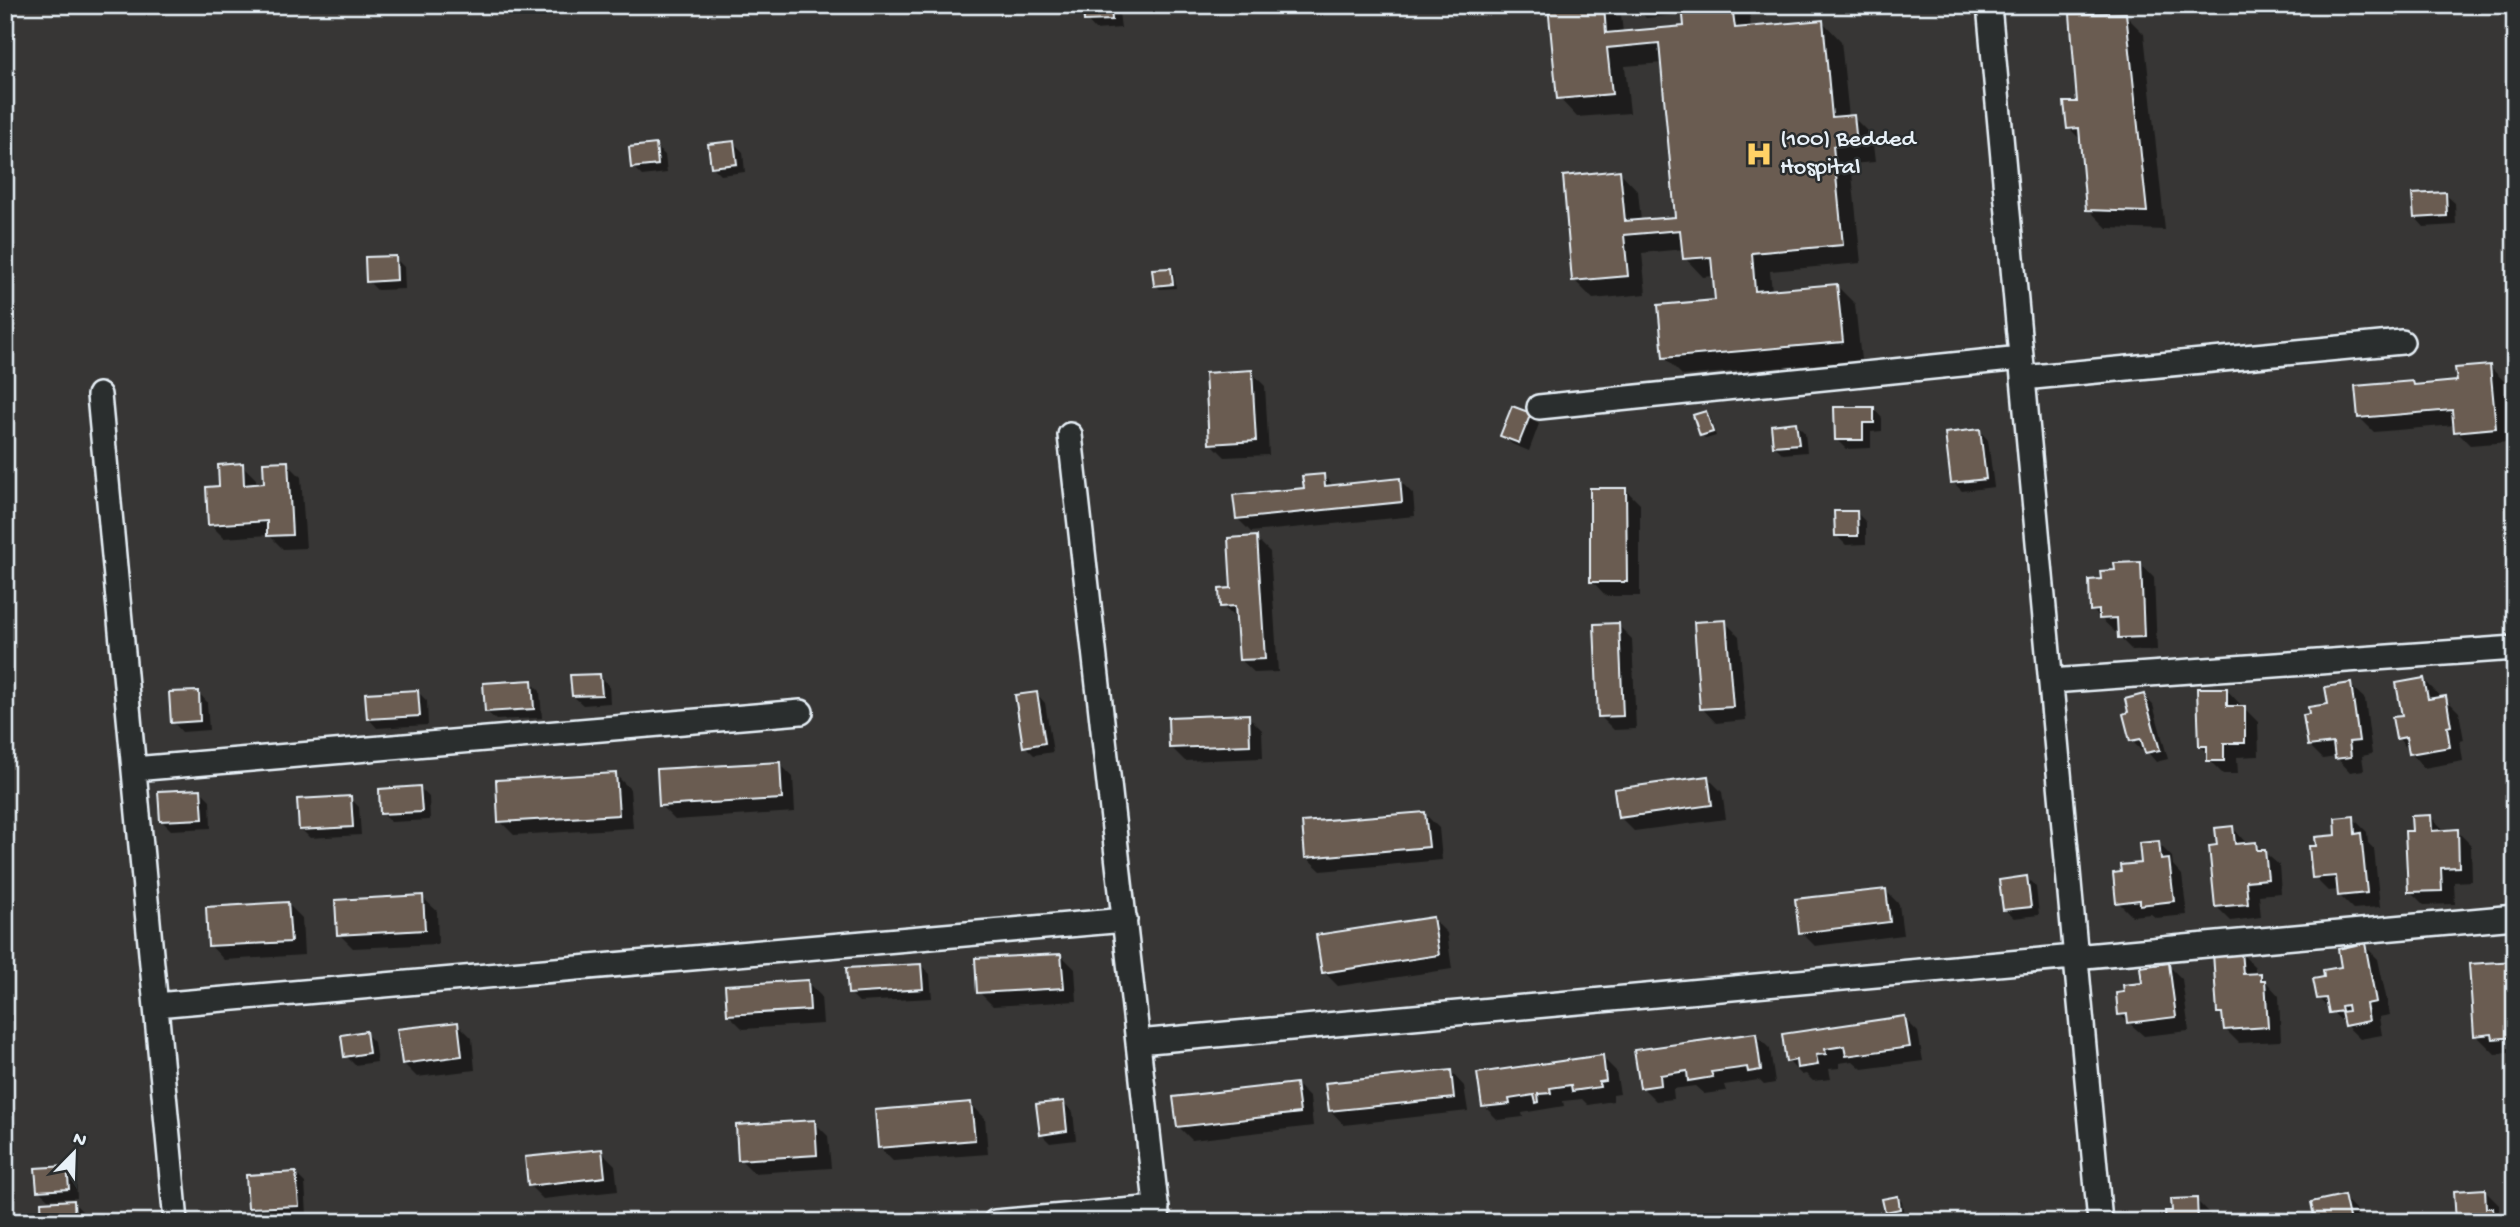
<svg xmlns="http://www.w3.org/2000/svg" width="2520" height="1227" viewBox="0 0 2520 1227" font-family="'Gochi Hand',sans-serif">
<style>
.shadow{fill:#0007}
.building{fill:#6a5b51;stroke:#e8f1f8;stroke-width:2}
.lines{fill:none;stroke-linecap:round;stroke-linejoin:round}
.minor-casing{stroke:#e8f1f8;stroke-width:28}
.minor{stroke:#2a2d2e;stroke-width:23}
.labels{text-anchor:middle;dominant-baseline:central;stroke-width:5;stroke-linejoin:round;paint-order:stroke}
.poi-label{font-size:24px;fill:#e8f1f8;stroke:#2a2d2e;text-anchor:start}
</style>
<rect width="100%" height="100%" fill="#373635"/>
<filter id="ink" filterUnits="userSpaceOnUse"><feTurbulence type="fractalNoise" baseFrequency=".0143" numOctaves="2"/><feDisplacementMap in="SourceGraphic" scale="14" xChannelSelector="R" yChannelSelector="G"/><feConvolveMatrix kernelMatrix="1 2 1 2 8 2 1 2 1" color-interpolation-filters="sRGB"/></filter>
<g filter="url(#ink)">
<!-- shadow -->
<path class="shadow" d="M1085,5H1118L1121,28L1095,30L1086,20Z
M1550,5H1620L1623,33L1686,27L1685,14L1646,18L1634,5H1773L1749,7L1751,29L1823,22L1841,41L1849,117H1853L1872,136L1875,162L1851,164L1861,263L1770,271L1772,291L1837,286L1855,304L1861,360L1683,376L1664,357L1717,302L1714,276L1703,277L1685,258L1684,249L1642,253L1646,294L1593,299L1574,280L1620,172L1638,191L1641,221L1677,218L1663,63L1625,66L1630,113L1577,117L1559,98Z
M2125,15L2144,34L2165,230L2107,228L2088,209L2081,140L2069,128L2078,104Z
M734,143L743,152L745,172L721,175L712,166Z
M655,146L665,155L667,173L642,176L633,167Z
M2445,194L2455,203L2456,225L2424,227L2415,217Z
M395,258L404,267L405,289L377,290L368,281Z
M1170,269L1174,274L1176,288L1160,289L1155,285Z
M2490,367L2504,381L2509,442L2470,445L2456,431L2455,425L2374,432L2360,418L2413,383L2416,386L2458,382Z
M1251,372L1265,386L1269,455L1225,457L1211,443Z
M1513,408L1530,415L1539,424L1529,451L1512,444L1502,435Z
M1873,408L1882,418V431L1871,432V448L1846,449L1837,440Z
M1706,413L1710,417L1716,436L1706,439L1702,435Z
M1796,424L1805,433L1807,452L1783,454L1774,445Z
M1979,430L1988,440L1994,487L1962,491L1953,482Z
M287,463L301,477L306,548L283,549L269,535L224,538L210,524L221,488L242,465L256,479V486L266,485Z
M1323,475L1335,487L1399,480L1413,494L1415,516L1251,532L1237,518L1306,489Z
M1626,490L1640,504V596H1606L1592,581Z
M1857,513L1866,522V544L1846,545L1836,535Z
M1256,538L1270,552L1278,672L1255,673L1240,659L1238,620L1222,606Z
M2140,563L2154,578L2157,650L2133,651L2119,637V632H2115L2092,610L2102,581L2116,572Z
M1725,622L1739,636L1746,720L1716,723L1702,708Z
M1618,625L1632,639L1636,729L1614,730L1600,716Z
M600,676L609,685L610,703L583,705L573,696Z
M2424,680L2438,694L2439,699L2445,698L2459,712L2464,740L2460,741L2463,761L2424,768L2398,738L2404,717Z
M531,682L540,691L542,718L496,720L486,711Z
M2350,685L2365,699L2372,754L2362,756L2364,770L2350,772L2336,757L2323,759L2309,745L2330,706Z
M2226,689L2240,704V708H2244L2258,722L2259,756L2237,757L2238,774H2223L2209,760V754L2200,745Z
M198,692L207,702L209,730L182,732L173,722Z
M418,692L427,701L428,725L377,728L368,718Z
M1036,693L1045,703L1053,752L1034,755L1025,746Z
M2144,696L2153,705L2168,759L2156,762L2145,749L2141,750L2132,741L2130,714Z
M1248,716L1262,730L1263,758L1185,761L1171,747Z
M779,763L793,777L795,812L675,820L661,806Z
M616,775L630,789L633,828L514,835L500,821Z
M1708,778L1722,792L1726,819L1634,831L1620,817Z
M420,788L429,797L430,820L391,822L382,813Z
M201,791L210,800L211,828L171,830L162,821Z
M350,798L359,807L361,835L310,838L301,829Z
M1425,814L1439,828L1442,860L1321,871L1306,857Z
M2431,817L2445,831H2457L2471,845L2472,881L2454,882L2455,904L2424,905L2410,891L2414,833Z
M2353,818L2367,832L2368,843L2374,849L2380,907L2353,909L2339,895V890L2328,891L2314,877L2317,847L2338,837Z
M2233,828L2247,844H2255L2279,865L2281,893L2259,895L2261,917L2231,921L2217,907L2218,847Z
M2158,843L2172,857L2173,865L2182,875L2187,915L2156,918L2151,914L2132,916L2118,902Z
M2027,878L2036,887L2039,915L2014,918L2004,909Z
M1885,890L1899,904L1903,935L1815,946L1801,932Z
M422,897L437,911L438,944L353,948L339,934Z
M288,904L302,918L304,955L224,960L210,945Z
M1433,919L1447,933L1452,969L1338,986L1324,972Z
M2364,945L2378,959L2390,1015L2379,1017L2382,1035L2360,1039L2319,999L2326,979L2344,968Z
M2241,953L2255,967V975H2260L2279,996L2281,1041L2239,1043L2225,1029V1018L2219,1012Z
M1061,955L1075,969L1077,1001L993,1006L979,992Z
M2515,964V1056L2513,1057L2509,1053L2495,1054L2476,1035Z
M921,965L930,974L932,998L859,1002L850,993Z
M2168,965L2182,979L2189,1031L2144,1036L2120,1015L2126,993L2144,984Z
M807,982L821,996L823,1024L743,1029L729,1015Z
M1904,1018L1918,1032L1923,1061L1862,1069L1853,1061L1839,1063V1068L1829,1069L1831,1079L1813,1081L1806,1074L1802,1075L1788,1061Z
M458,1024L472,1038L475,1070L417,1077L403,1063Z
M365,1033L374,1042L377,1062L355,1065L346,1056Z
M1756,1035L1770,1049L1775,1083L1764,1085L1759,1080L1724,1085L1726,1091L1704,1094L1695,1086L1673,1089L1674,1099L1656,1101L1642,1087L1636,1051Z
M1602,1057L1616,1071L1620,1094L1613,1095V1101L1588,1105L1582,1099L1563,1101L1564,1106L1522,1113L1523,1117L1498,1120L1484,1106Z
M1450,1071L1464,1086L1468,1111L1344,1125L1330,1110Z
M1296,1084L1310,1098L1313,1126L1192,1140L1178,1126Z
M1064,1103L1073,1112L1076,1140L1050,1143L1041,1134Z
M971,1104L985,1118L988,1154L893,1161L879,1147Z
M814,1122L828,1136L831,1168L754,1173L740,1159Z
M601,1151L615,1165L618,1191L543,1199L529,1185Z
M67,1168L76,1177L77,1198L48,1199L38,1190Z
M296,1174L305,1183L307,1214L259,1217L250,1208Z
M2485,1191L2499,1205V1216L2505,1222H2457Z
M2343,1197L2357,1211L2360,1222H2317Z
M1898,1198L1902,1202L1904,1215L1909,1214L1916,1222H1894L1898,1220L1897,1214L1891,1215L1886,1211Z
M2196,1200L2210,1214L2211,1222H2167L2174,1213Z
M73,1202L82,1211L83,1222H44Z"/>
<!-- building -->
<path class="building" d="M1083,5H1111L1112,20L1084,21Z
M1548,5H1604L1606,33L1684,26L1682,5H1732L1735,28L1823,20L1832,117L1854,115L1857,144L1833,146L1843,245L1752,253L1755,291L1837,284L1843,342L1663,358L1658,305L1715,300L1711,257L1683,259L1680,230L1624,235L1628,276L1572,281L1563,176L1620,170L1625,221L1675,217L1659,43L1607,48L1612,94L1557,99Z
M2126,13L2147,212L2086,210L2079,128L2067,129L2064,102H2077L2070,14Z
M734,141L737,164L711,167L708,144Z
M656,144L658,165L631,168L629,147Z
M2446,192L2447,216L2414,218L2412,194Z
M396,256L397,280L366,282L365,257Z
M1171,268L1173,284L1154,286L1152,269Z
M2490,365L2496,428L2454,432L2452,410L2358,418L2355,386L2413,381L2414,385L2457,381L2455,368Z
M1252,370L1256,441L1209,444L1205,373Z
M1512,406L1531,413L1519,443L1500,436Z
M1834,407H1874V423H1863V440H1835Z
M1706,411L1713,432L1700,436L1693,415Z
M1796,422L1799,444L1773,446L1771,425Z
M1980,429L1986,479L1951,483L1945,433Z
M288,461L292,535L267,536V521L208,525L206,487L219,486L218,465L243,463L244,485L264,483L263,462Z
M1324,474L1325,486L1400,478L1402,502L1236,519L1233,495L1304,488L1302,476Z
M1590,488H1626L1627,582H1590Z
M1834,511H1857L1858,536H1835Z
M1257,536L1265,659L1239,660L1235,606L1220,607L1219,589L1231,588L1228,538Z
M2141,562L2144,637L2118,638L2117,618L2099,619V610L2090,611L2089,580L2101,579L2100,571L2115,570L2114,563Z
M1726,620L1733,707L1700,709L1694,622Z
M1619,623L1623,716L1598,717L1594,624Z
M600,674L602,695L572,696L570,675Z
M2424,678L2428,699L2446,696L2451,726L2447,727L2450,747L2409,754L2406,737L2396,739L2392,717L2402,716L2396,683Z
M532,680L534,709L485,712L483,683Z
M2351,683L2359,741L2349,742L2351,757L2335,759L2333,743L2308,746L2303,715L2309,714L2308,707L2328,704L2325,687Z
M2197,688H2227V706H2245V743H2224V761H2207V746H2199Z
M418,690L420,716L367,719L365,693Z
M199,691L200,721L171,723L169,692Z
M1037,692L1045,743L1023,747L1015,695Z
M2144,694L2160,750L2145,753L2141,739L2130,741L2123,714L2128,712L2125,699Z
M1249,714L1250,745L1169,748L1168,717Z
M780,762L782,799L659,806L657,769Z
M616,773L619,815L498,822L496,780Z
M1708,776L1712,805L1618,818L1614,789Z
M420,786L422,812L380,814L379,789Z
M201,789L203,819L160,821L158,791Z
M351,796L353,827L299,830L297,799Z
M1425,812L1429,847L1305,858L1302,822Z
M2431,815L2432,831L2458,829L2459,867L2441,868L2442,891L2408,892L2405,831H2412L2411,816Z
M2354,816L2355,834L2361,833L2367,893L2338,896L2336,876L2312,878L2309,846H2316L2315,837L2336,835L2335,818Z
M2515,819V855L2512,856L2506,821Z
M2233,826L2235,844L2256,842L2257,850H2265L2268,879L2246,881L2248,904L2215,907L2209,846L2217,845L2215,828Z
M2159,841L2161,860L2169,859L2174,901L2140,905V900L2116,903L2113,873L2121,872L2120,865L2141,863L2139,843Z
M2027,876L2031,907L2003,910L1999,880Z
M1886,889L1890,922L1799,933L1795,899Z
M423,895L425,930L337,935L335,900Z
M288,902L291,942L208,946L206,907Z
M1433,917L1439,955L1322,973L1316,935Z
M2365,943L2376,1002L2366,1004L2369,1021L2344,1026L2341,1012L2348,1011L2347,1005L2341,1006L2342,1011L2329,1013L2326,998L2317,999L2313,979L2324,977L2323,970L2341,967L2338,949Z
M2241,951L2243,974L2261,973V980H2265L2268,1027L2224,1030L2222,1013H2217L2213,953Z
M1061,954L1064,988L977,993L975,958Z
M2515,961V1037L2493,1039L2492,1034L2474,1036L2469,964Z
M2169,963L2176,1017L2128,1023L2127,1014L2118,1015L2116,993L2124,992L2123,985L2142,983L2140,967Z
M921,964L923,989L848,994L846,968Z
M808,980L810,1010L727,1015L725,985Z
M1905,1016L1910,1047L1846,1056L1844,1046L1825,1049L1826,1054L1816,1055L1818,1065L1797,1068L1796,1060L1786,1062L1782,1034Z
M458,1022L462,1056L402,1064L397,1029Z
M366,1031L369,1053L344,1057L341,1035Z
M1756,1033L1761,1070L1748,1072L1747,1067L1711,1072L1713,1077L1688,1081L1687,1071L1660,1075L1661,1085L1640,1088L1634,1050Z
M1603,1055L1606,1081L1599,1082L1600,1087L1572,1091L1571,1085L1550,1088L1551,1093L1538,1094L1539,1102L1536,1103L1534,1095L1509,1099L1510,1104L1482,1107L1477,1073Z
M1451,1070L1454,1098L1329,1111L1325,1083Z
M1296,1083L1300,1113L1177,1127L1173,1097Z
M1064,1101L1067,1131L1040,1135L1036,1104Z
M971,1102L975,1140L878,1148L875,1110Z
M815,1120L817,1155L738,1160L736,1125Z
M602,1149L605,1177L528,1186L525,1157Z
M67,1166L69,1189L37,1191L35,1168Z
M296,1172L299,1206L248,1208L246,1175Z
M2485,1189L2486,1208H2493L2494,1222H2456L2454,1191Z
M2344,1195L2350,1222H2315L2311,1202Z
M1898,1196L1900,1209L1885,1212L1882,1199Z
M2197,1198L2198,1222H2166L2165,1211H2172L2171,1199Z
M74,1200L75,1222H42L41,1202Z
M1909,1213L1910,1222H1892V1219H1896L1895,1214Z
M1875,1219V1222H1849V1221Z"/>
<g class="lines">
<!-- minor casing -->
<g class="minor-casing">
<path id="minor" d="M1989,5L2100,1222
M2023,378L2402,342
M99,395L176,1222
M1539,407L2021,358
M1070,435L1158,1222
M2051,681L2515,648
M134,769L801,712
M156,1005L1125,920
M1138,1042L2515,917
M995,1222L1157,1208"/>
</g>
<!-- minor -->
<use href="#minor" class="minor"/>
</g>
</g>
<!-- icons -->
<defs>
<g id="hospital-bare" transform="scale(2.1)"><path d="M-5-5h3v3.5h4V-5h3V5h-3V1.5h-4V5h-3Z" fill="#ffd166" stroke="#2a2d2e" stroke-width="2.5" paint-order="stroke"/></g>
</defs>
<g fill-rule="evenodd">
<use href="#hospital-bare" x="1759" y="154"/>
</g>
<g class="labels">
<!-- poi labels -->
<g class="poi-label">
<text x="1780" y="140">(100) Bedded<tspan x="1780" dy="28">Hospital</tspan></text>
</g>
</g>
<!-- margin -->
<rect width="2520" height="1227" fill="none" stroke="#2a2d2e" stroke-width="28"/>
<rect x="14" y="14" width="2492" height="1199" fill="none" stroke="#e8f1f8" stroke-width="2.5" filter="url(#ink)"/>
<!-- north arrow -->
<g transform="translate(74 1153) rotate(23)" stroke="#2a2d2e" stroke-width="5" paint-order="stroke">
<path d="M0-5L12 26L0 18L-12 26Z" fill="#e8f1f8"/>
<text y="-10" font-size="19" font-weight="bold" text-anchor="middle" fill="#e8f1f8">N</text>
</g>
</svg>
